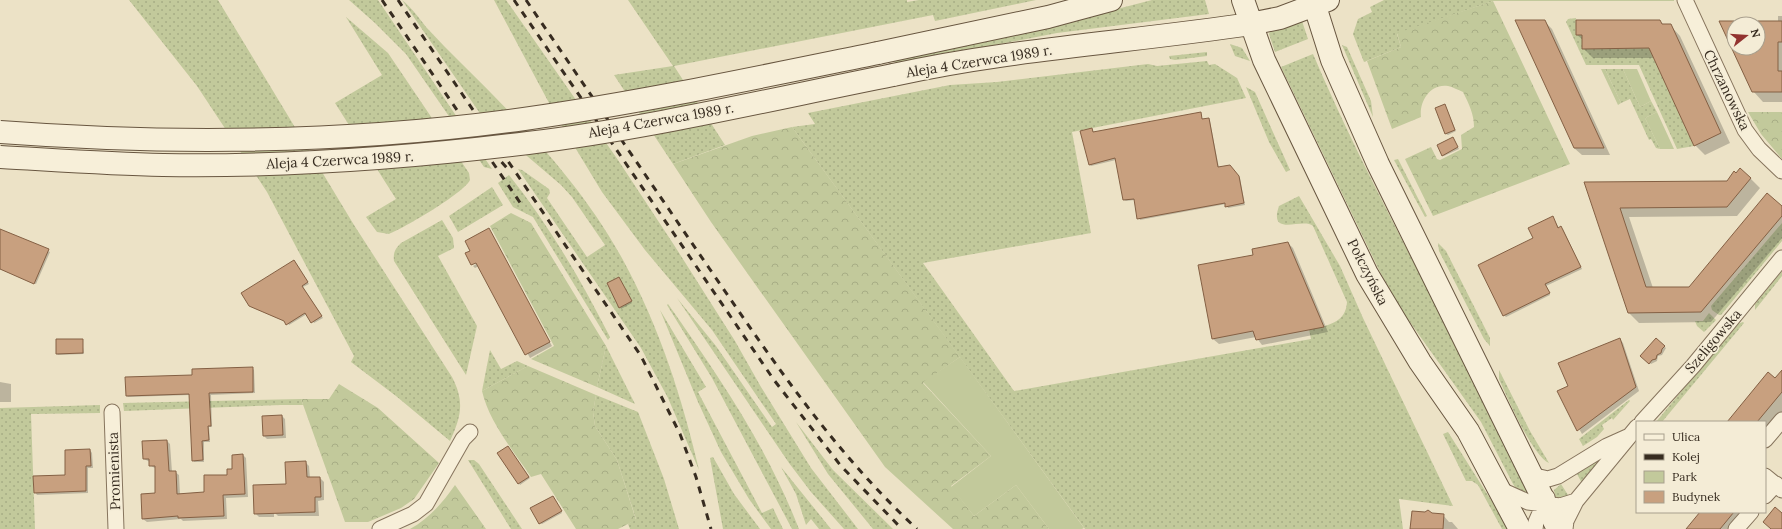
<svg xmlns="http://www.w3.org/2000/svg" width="1782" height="529" viewBox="0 0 1782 529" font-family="Lora,serif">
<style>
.grass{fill:url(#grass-dots)}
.forest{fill:url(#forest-crowns)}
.green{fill:#c2c99b}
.shadow{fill:#0003;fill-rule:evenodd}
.building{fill:#c8a07f;stroke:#846044}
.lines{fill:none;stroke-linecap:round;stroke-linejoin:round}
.street-casing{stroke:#86745d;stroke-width:17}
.secondary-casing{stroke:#685640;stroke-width:24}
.street{stroke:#f7efd9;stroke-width:15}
.secondary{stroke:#f7efd9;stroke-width:22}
.rail{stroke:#372c20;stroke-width:3;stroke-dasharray:7 7;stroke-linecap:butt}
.secondary-bridge-casing{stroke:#685640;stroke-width:24;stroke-linecap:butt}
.secondary-bridge{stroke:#f7efd9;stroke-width:22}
.labels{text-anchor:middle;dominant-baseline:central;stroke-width:3.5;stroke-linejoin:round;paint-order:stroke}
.street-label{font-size:14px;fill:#372c20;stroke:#f4ecd6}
</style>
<defs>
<pattern id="grass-dots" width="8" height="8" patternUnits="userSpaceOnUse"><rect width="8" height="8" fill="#c2c99b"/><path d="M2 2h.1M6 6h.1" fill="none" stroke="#a7ad85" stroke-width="1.8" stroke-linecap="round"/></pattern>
<pattern id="forest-crowns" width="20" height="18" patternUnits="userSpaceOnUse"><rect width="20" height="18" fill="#c2c99b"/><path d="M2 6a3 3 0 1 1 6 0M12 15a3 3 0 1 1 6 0" fill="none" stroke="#a7ad85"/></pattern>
</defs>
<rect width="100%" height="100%" fill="#ece2c6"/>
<!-- grass -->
<path class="grass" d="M129,0H218L354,225L452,377C465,402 461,417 450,441L396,396L351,362L354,356L267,192L197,86Z
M349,0H378L492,169L484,167L406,54L375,23Z
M402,0C411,7 419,18 426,27C438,40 450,52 462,64C522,123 582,185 623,260C659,326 682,397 699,470L668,398L641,348L518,169L522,170L549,189L550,193L547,198L587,257L605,245L572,197L561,185L520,150L510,157Z
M494,0H506L618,160L674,245L735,341L761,387L811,468L858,529H844L811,492L789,463L677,298L716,346L772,427L776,424L712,330L645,250L602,192L556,116Z
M628,0H907V2L919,0H1036L935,21L933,15L674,66L725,145L673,164L614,75L673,66Z
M1152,0H1205L1209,14L1057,33L896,64L892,58L1055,25Z
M1384,0H1674V1H1493L1397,34L1401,47L1364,62L1353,34L1358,19L1372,12L1370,7Z
M346,17L388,53L469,173L470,180C464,193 404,228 389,234L377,232L366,217L396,199L335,103L382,75Z
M1576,18V35H1582V49L1649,48L1694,146L1677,149L1639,65H1586L1566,22L1568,19Z
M1302,21L1308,39L1275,52L1269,34L1270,31Z
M1230,44L1242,48L1250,61L1235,56Z
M1342,45L1347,47L1371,101L1373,117Z
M1207,52V56L1175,60L1170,59L1169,56Z
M1313,54C1349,139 1392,220 1434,302C1467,366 1499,432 1531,497L1517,490L1513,484L1481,422L1402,311L1381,274L1281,67Z
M1207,61L1209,65L1215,64L1237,78L1246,98L1072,132L1091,233L923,263L1014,391L1311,339L1309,329C1327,326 1346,323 1347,302L1313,226C1303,217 1268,238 1279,206L1299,196L1340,266L1363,318L1453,506L1399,499L1403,529H1085L792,127L815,124L808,113L950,85L997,82L1148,64L1157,66Z
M1605,69H1623L1640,107L1651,101L1657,112L1645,118L1660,149L1656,148L1651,139L1649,140L1630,99L1621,103Z
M1246,87L1255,92L1290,170L1286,172L1269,142Z
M1398,159L1427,216L1425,217L1394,160Z
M509,175C549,225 581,280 610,337L608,340L533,217L513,207L498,183Z
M492,187L503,205L458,232L449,216Z
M442,220L453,238L454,248L438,256L477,326L466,375L394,261C393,253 395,249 401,243Z
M1782,223V241L1721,315H1719L1712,310L1711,306Z
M1438,243L1446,251L1490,338V346L1484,339L1439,251Z
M1782,271V276L1755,310V304Z
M668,304C720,378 766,445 799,529H792L712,378L667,305Z
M660,310L706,387L698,392L762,513L773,508L783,529H771L749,499L721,452L698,402Z
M1709,313L1716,320L1704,332L1697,326L1695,321H1703Z
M1743,322L1744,323L1662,422H1656L1737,324Z
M606,346L635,404L597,387Z
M490,350L501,369L517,361L528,366L482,391Z
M1499,370L1530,431L1549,463C1533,457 1507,397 1499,379Z
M596,395L638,412L664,479L679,529H630L628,524L636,519L617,460L595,426L593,412Z
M301,399L303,405H281L124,411L123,403Z
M1629,400L1630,401L1613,420L1612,418L1602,425L1604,429L1597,437L1583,446L1579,439Z
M100,405V413L31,414L35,529H0V408Z
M796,422L833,470L893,529H873L828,474Z
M1448,432L1491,500H1495L1509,529H1502L1478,485L1472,481H1466L1443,434Z
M1609,452L1583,485L1577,474Z
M713,457L734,494L760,529H723L710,458Z
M468,460H474L479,464L522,529H511Z
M781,467L831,529H819L811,519L806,525L796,494Z
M1561,484L1570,498L1558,499L1555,496L1554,490Z"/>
<!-- forest -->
<path class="forest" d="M1493,1L1570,164L1433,216L1405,159L1431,147L1437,159L1440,160L1462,149L1461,135L1474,127C1474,114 1469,104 1463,92C1458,90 1453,87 1448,86C1430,83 1419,102 1421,117L1392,129L1367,61L1401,47L1397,33Z
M1748,112H1782V159L1761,134Z
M792,127L960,357L923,383L991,456L951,486L974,516L1016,485L1049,529H953L885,467L711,222L673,164L752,136Z
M511,213L531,223L606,346L597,387L531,359L554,346L490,226Z
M528,366L596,395L593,412L595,426L617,460L636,520L618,529H576L541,474L531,477C513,450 489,422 482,391Z
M339,384L378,408L439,463L414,499L401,508L368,522H345L301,399H329Z
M455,485L486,529H410C430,518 443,502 455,485Z"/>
<!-- green -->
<path class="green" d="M1601,69H1605L1621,103L1618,105Z
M1623,69H1637L1651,101L1640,107Z
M1657,112L1674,149H1660L1645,118Z
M960,357L1084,528L1082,529H1049L1016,485L974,516L951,487L991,456L923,382Z"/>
<!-- shadow -->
<path class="shadow" d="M1778,16H1782V102H1763L1753,91L1721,22H1778ZM1734,24H1758V48H1734Z
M1544,21L1552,29L1610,155H1582L1574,148Z
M1659,21L1664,25H1670L1680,36L1730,143L1705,155L1695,145L1654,58H1593L1583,48V40L1577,35Z
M1445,105L1456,131L1448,135L1446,134Z
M1200,113L1203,120L1208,119L1210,121L1219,168L1230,166L1240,178L1245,205L1228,208L1226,204L1140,220L1135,200L1126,201L1124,200L1116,160L1091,166L1089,164L1092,129L1094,133Z
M1453,138L1459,149L1444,156L1442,155Z
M1750,178L1760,188L1737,216L1629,217L1653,288H1689L1782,207V238L1711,322L1639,323L1629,313L1586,183L1727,182Z
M1554,219L1559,228L1563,229L1582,269L1546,286L1550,295L1506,317L1504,315L1534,239Z
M0,230L50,252L36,284L0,269Z
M489,230L552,346L530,358L479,266L475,268L473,266L481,261L471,251Z
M1288,243L1293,248L1328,332L1262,345L1256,337L1219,344L1213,339L1255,255Z
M295,262L309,284L303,287L323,318L314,323L307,314L289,325L286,321L250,306Z
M619,278L632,303L621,309L620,307Z
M1620,339L1623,343L1639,391L1582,434L1558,392L1569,386Z
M1656,339L1666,348L1662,355L1658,356L1657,361L1651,364L1642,356Z
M82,340L84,354L58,355L57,354Z
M252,368L254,370L255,393L211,395L212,427H209L210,442H204V462H194L193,460L190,395L128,397L127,396L193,376Z
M1782,371V412L1769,427L1765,439V422H1728Z
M0,382L11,384V402H0Z
M282,416L285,419L286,438L267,439L264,436Z
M167,441L170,444L172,472H175L179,475L180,494L205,493L228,476L243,455L246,458L248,497L226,498L227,519L183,521L181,519L147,522L143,519L156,494V469L150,465V462L144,459Z
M509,449L530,478L520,485L519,483Z
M90,450L92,453L93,468H88V493L37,495L35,492L66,476Z
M305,462L309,466L310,478H320L324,482V500L318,501L319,516H278L274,512V517H259L255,513L287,484Z
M554,498L562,513L542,524L540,523Z
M1701,512H1758L1738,529H1691Z
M1431,514L1443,515L1449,522H1452L1458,529H1411Z"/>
<!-- building -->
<path class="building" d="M1515,20H1545L1604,148H1574Z
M1576,20H1660L1662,24H1671L1721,133L1694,146L1649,48L1582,49V35H1576Z
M1719,21H1734V48H1758V21H1782V42H1778V71H1782V92H1752Z
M1445,104L1455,130L1445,134L1435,108Z
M1201,112L1202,119L1209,118L1218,167L1230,165L1239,176L1244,203L1225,207V203L1137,219L1134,199L1123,200L1115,158L1089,165L1080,131L1092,128L1093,132Z
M1453,137L1458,147L1442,156L1437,145Z
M1740,168L1751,178L1727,207L1620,208L1646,287H1689L1767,193L1782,206V216L1701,312L1628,313L1584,182L1727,181L1734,171L1736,173Z
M1553,216L1558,228L1561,226L1581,267L1545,284L1550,293L1503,316L1478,265L1533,238L1528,228Z
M489,228L550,342L525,355L476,263L471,265L465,253L470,251L465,241Z
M0,229L49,249L34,284L0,269Z
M1288,242L1324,327L1256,340L1253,331L1212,339L1198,265L1253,255L1252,249Z
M294,260L308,282L302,286L322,316L311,323L305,313L286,325L284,321L249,306L241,293Z
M619,277L632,301L619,308L607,283Z
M1620,338L1636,387L1577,431L1557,391L1568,386L1558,363Z
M1656,338L1665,346L1662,349L1661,353L1657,355L1656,359L1652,360L1649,364L1640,356Z
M56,339H83V353L56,354Z
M253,367V392L209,393L211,426H208L209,440L202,441L203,460L192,461L189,394L126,396L125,377L192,375V369Z
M1782,370V392L1757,422H1727L1768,372L1775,378Z
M282,415L283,435L263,436L262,416Z
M167,440L169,471H176L177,494L204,492V475H227V469H232V455L243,454L245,494L223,495L224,516L178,518V516L142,519L141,494L155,493V466H149V459H143L142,441Z
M508,446L529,477L518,484L497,453Z
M90,449L91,466H86V491L34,493L33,476L65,475V450Z
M306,461L307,477H320L321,497H315V512L254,514L253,485L286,484L285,462Z
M553,496L562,511L539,524L530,508Z
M1775,507L1782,513V529H1771L1763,522Z
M1428,510L1432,513L1444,514L1443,529H1410L1412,511L1425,512Z
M1700,512H1734L1720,529H1686Z"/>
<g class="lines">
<!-- street casing -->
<g class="street-casing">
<path id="street" d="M1685,0L1745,130L1759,149L1782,171
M112,412L116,529
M1642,422L1693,366L1782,258
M1765,440L1782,420
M1531,475L1548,479L1558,476L1607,446L1627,437
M1765,476L1782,490
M1499,489L1528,502L1560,506L1576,501
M1765,496L1776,484
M380,529L413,514L426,504L463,439L470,432
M1535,529L1536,522L1547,497
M1565,529L1566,521L1576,501L1637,427
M1736,529L1751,512"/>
</g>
<!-- secondary casing -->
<g class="secondary-casing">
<path id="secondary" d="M1243,0L1264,60L1367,274L1420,362L1468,431L1520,529
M1313,0L1332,60L1378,164L1558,529
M878,53L1048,17L1111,0
M893,75C1010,49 1131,42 1250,24L1280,18L1328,0"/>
</g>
<!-- street -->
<use href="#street" class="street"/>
<!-- secondary -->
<use href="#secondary" class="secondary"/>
<!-- rail -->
<path class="rail" d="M382,0L523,207
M398,0L641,356L680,434L696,477L711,529
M514,0L774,380L841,466L902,529
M526,0C587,89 648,179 709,268C773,361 833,451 917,529
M483,141L507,168"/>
<!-- secondary-bridge casing -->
<g class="secondary-bridge-casing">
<path id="secondary-bridge" d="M0,132C174,145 350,143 524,119C643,102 760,77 878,53
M0,157C54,160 108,164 163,165C285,167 407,158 528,143C651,128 772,99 893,75"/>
</g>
<!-- secondary-bridge -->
<use href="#secondary-bridge" class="secondary-bridge"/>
</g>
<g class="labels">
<!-- street labels -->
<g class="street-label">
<text transform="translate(979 61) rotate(-9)">Aleja 4 Czerwca 1989 r.</text>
<text transform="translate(1727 90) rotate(64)">Chrzanowska</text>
<text transform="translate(661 120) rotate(-10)">Aleja 4 Czerwca 1989 r.</text>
<text transform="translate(340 160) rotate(-3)">Aleja 4 Czerwca 1989 r.</text>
<text transform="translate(1368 272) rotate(63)">Połczyńska</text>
<text transform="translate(1713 341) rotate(-50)">Szeligowska</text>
<text transform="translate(114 471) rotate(-92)">Promienista</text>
</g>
</g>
<!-- legend -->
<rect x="1636" y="421" width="130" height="92" fill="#f4ecd6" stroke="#a89f8d"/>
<rect x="1644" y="434" width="20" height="6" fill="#f7efd9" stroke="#a89f8d"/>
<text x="1672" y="441" font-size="12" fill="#372c20">Ulica</text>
<rect x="1644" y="454" width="20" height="6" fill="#372c20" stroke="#a89f8d"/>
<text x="1672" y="461" font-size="12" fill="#372c20">Kolej</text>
<rect x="1644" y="471" width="20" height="12" fill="#c2c99b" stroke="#a89f8d"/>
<text x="1672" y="481" font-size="12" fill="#372c20">Park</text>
<rect x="1644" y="491" width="20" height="12" fill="#c8a07f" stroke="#a89f8d"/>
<text x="1672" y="501" font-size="12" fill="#372c20">Budynek</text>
<!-- north arrow -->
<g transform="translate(1746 36) rotate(73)"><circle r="19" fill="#f4ecd6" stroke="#a89f8d"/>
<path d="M0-3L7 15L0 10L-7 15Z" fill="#923330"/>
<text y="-6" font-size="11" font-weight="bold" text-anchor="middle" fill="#372c20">N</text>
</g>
</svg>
